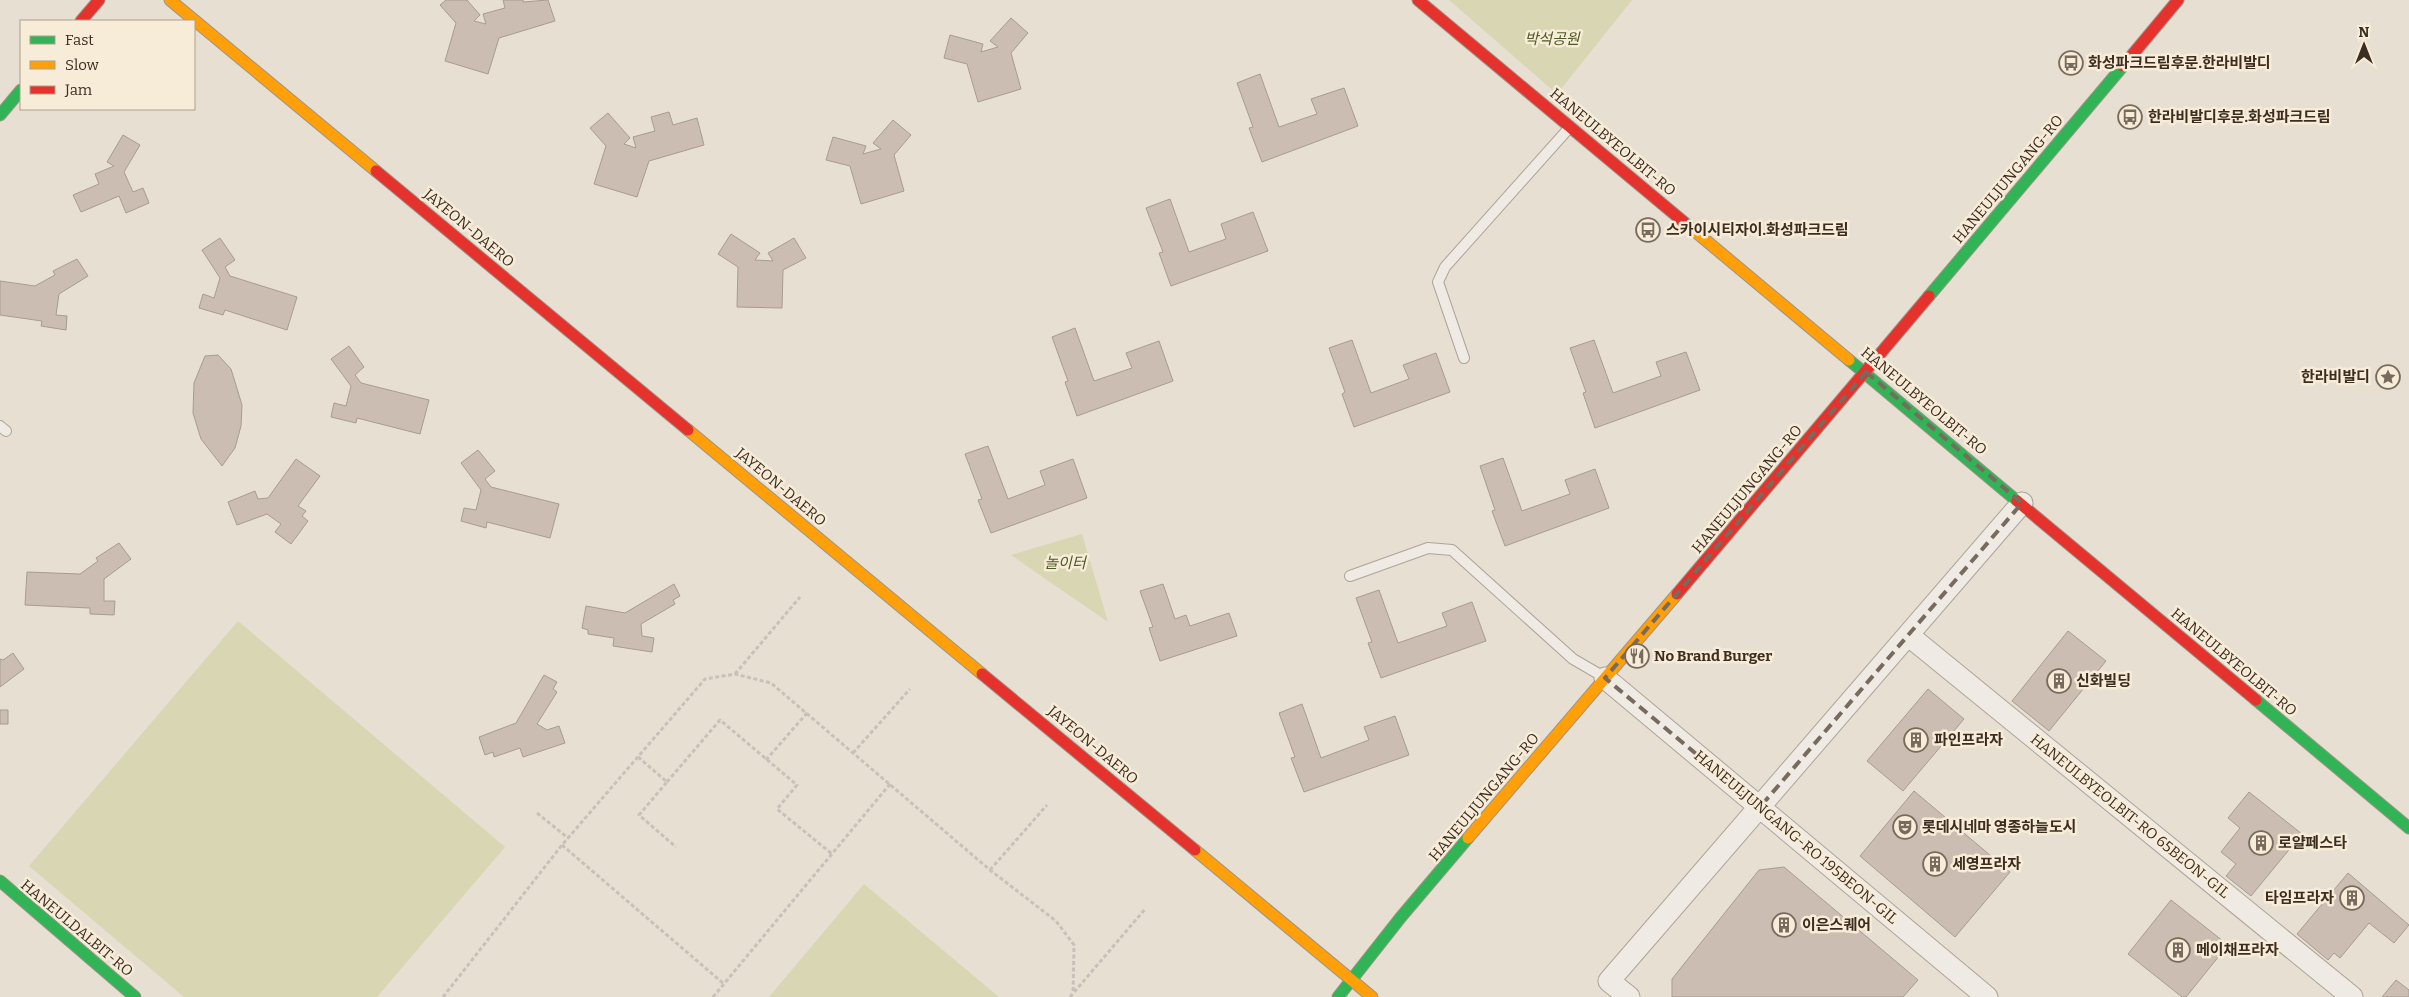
<svg xmlns="http://www.w3.org/2000/svg" width="2409" height="997" viewBox="0 0 2409 997" font-family="Bitter,'Noto Sans KR',serif">
<style>
.green{fill:#d8d6b3}
.building{fill:#cbbdb2;stroke:#a89b90}
.lines{fill:none;stroke-linecap:round;stroke-linejoin:round}
.lane-casing{stroke:#aca499;stroke-width:12}
.street-casing{stroke:#aca499;stroke-width:23}
.fast-casing{stroke:#9c9489;stroke-width:13}
.slow-casing{stroke:#9c9489;stroke-width:13}
.jam-casing{stroke:#9c9489;stroke-width:13}
.path{stroke:#c8c1b9;stroke-width:3;stroke-dasharray:4 2.5;stroke-linecap:butt}
.lane{stroke:#efeae3;stroke-width:10}
.street{stroke:#efeae3;stroke-width:21}
.fast{stroke:#30b455;stroke-width:11}
.slow{stroke:#ff9f0a;stroke-width:11}
.jam{stroke:#e5322d;stroke-width:11}
.marked{fill:none;stroke:#786b5e;stroke-width:4;stroke-dasharray:10 6;stroke-linejoin:round}
.labels{text-anchor:middle;dominant-baseline:central;stroke-width:5;stroke-linejoin:round;paint-order:stroke}
.park-label{font-size:15px;font-style:italic;fill:#4f5926;stroke:#f7ecd8}
.poi-label{font-size:15px;font-weight:bold;fill:#3d2c20;stroke:#f7ecd8;text-anchor:start}
.street-label{font-size:15px;fill:#3d2c20;stroke:#f7ecd8}
</style>
<rect width="100%" height="100%" fill="#e7dfd1"/>
<!-- green -->
<path class="green" d="M1449,0H1632L1557,94Z
M1082,534L1108,622L1011,555Z
M238,621L505,847L377,997H184L29,866Z
M864,884L999,997H769Z"/>
<!-- building -->
<path class="building" d="M446,0H467L480,15L474,21L486,24L483,14L505,8L503,0H523V2L548,0L555,21L499,38L488,74L445,61L456,23L440,5Z
M1011,18L1028,33L1011,53L1021,89L978,102L967,64L944,58L950,35L983,44L981,52L998,47L990,41Z
M1260,74L1279,127L1317,114L1311,99L1344,88L1358,126L1262,162L1249,128L1253,127L1237,83Z
M669,112L673,125L697,118L704,145L649,161L637,197L594,184L606,146L590,128L608,113L630,138L624,144L636,148L633,137L655,131L651,117Z
M893,120L911,135L894,155L904,191L861,204L850,166L826,160L833,137L866,146L863,154L881,149L873,143Z
M123,135L140,145L124,172L133,192L143,188L149,203L126,213L119,196L81,212L73,195L99,184L95,174L114,166L107,162Z
M1170,199L1189,252L1226,239L1221,224L1253,212L1268,251L1171,286L1159,253L1163,252L1146,208Z
M731,234L760,253L755,260L773,261L768,253L794,238L806,258L783,270L782,308L737,307L738,267L718,254Z
M220,238L235,260L225,267L230,276L297,297L287,330L225,310L223,315L199,308L203,294L214,298L220,278L202,250Z
M77,259L88,276L59,294L56,315L67,316L66,330L41,326L42,321L0,315V281L35,286L55,275L53,271Z
M1075,328L1094,381L1132,368L1126,353L1159,341L1173,381L1077,416L1065,382L1068,381L1052,337Z
M1352,340L1371,393L1409,379L1403,365L1436,353L1450,392L1354,427L1342,394L1345,392L1329,348Z
M1594,340L1613,393L1661,376L1656,362L1686,352L1700,390L1595,428L1583,393L1586,392L1570,348Z
M349,346L364,367L355,375L361,383L429,400L420,434L357,418L356,423L331,417L334,403L346,406L351,386L331,359Z
M218,355L231,369L242,405L241,426L235,448L222,466L201,439L193,413L194,383L205,356Z
M988,446L1008,499L1045,485L1040,471L1073,459L1087,498L991,533L978,500L982,499L965,454Z
M478,450L495,471L485,479L491,487L559,504L550,538L487,522L486,528L461,521L464,508L476,510L481,490L461,463Z
M1503,458L1522,511L1570,494L1565,480L1595,469L1609,508L1505,546L1492,511L1495,510L1480,466Z
M296,459L320,476L298,506L306,511L302,516L308,521L291,544L275,532L281,524L267,514L237,525L228,502L255,491L258,499L268,498Z
M119,543L131,559L104,579V601H115L114,615L90,614V608L25,605L27,572L80,574L98,561L96,558Z
M674,584L680,596L673,600L675,604L641,624L642,636L654,638L652,652L613,646L614,638L588,634V630L582,628L586,606L625,613Z
M1163,584L1175,619L1186,615L1190,626L1229,613L1237,636L1160,661L1149,628L1153,627L1140,591Z
M1379,590L1398,643L1447,626L1442,613L1472,602L1486,641L1381,678L1368,643L1372,642L1356,598Z
M2068,631L2106,661L2049,731L2012,701Z
M13,653L24,669L0,687V659L3,660Z
M544,675L557,682L553,689L557,692L537,724L547,730L559,726L565,743L523,757L520,748L494,757L493,752L485,755L479,737L516,723Z
M1928,689L1964,719L1903,791L1867,761Z
M1302,704L1321,758L1369,740L1364,727L1395,716L1409,755L1304,792L1291,758L1295,757L1279,713Z
M0,710H8V724H0Z
M1914,791L2010,872L1955,937L1860,856Z
M2249,792L2302,834L2251,896L2226,876L2236,864L2221,852L2240,828L2228,818Z
M1784,867L1918,980L1903,997H1672V979L1759,870Z
M2348,873L2409,925L2394,943L2369,923L2340,958L2334,953L2328,960L2297,934Z
M2171,900L2228,945L2186,997H2182L2128,954Z
M2396,980L2409,990V997H2382Z"/>
<g class="lines">
<!-- lane casing -->
<g class="lane-casing">
<path id="lane" d="M1464,358L1438,282L1445,267L1570,127
M0,426L6,431
M1350,576L1428,548L1452,550L1573,659L1604,677"/>
</g>
<!-- street casing -->
<g class="street-casing">
<path id="street" d="M1908,635L2352,997
M1605,678L1987,997
M1629,997L1609,981L2022,503"/>
</g>
<!-- fast casing -->
<g class="fast-casing">
<path id="fast" d="M0,115L21,90
M1929,296L2123,66
M1849,360L2017,501
M2256,700L2409,828
M0,881L135,997
M1338,997L1401,917L1468,838"/>
</g>
<!-- slow casing -->
<g class="slow-casing">
<path id="slow" d="M170,0L376,171
M1691,228L1849,360
M688,430L982,674
M1468,838L1677,594
M1195,850L1372,997"/>
</g>
<!-- jam casing -->
<g class="jam-casing">
<path id="jam" d="M1418,0L1691,228
M81,21L99,0
M2123,66L2178,0
M376,171L688,430
M2017,501L2256,700
M1677,594L1929,296
M982,674L1195,850"/>
</g>
<!-- path -->
<path class="path" d="M735,674L800,597
M853,753L910,689
M638,757L667,782L639,815L676,847
M766,760L807,713
M667,782L720,720L797,785L777,809L832,854
M537,813L568,838
M562,845L724,984
M990,870L1047,805
M443,997L562,845L705,679L735,674L771,683L990,870L1056,921L1074,945L1073,993
M713,997L890,784
M1070,997L1146,908"/>
<!-- lane -->
<use href="#lane" class="lane"/>
<!-- street -->
<use href="#street" class="street"/>
<!-- fast -->
<use href="#fast" class="fast"/>
<!-- slow -->
<use href="#slow" class="slow"/>
<!-- jam -->
<use href="#jam" class="jam"/>
</g>
<!-- marked area -->
<path class="marked" d="M1866,372L2022,503L1760,807L1605,678Z"/>
<!-- icons -->
<defs>
<g id="bus-ring" transform="scale(1.25)"><circle r="9.5" fill="#f7ecd8" stroke="#786b5e" stroke-width="1.5"/><path d="M-5-6H5V4H4V6H2V4H-2V6H-4V4H-5ZM-3.5-4V0h7V-4ZM-3.5 1.2v1.5H-2V1.2ZM2 1.2v1.5H3.5V1.2Z" fill="#786b5e"/></g>
<g id="sight-ring" transform="scale(1.25)"><circle r="9.5" fill="#f7ecd8" stroke="#786b5e" stroke-width="1.5"/><path d="M0-6L1.8-2.2L6-1.7L2.9 1.2L3.7 5.4L0 3.3L-3.7 5.4L-2.9 1.2L-6-1.7L-1.8-2.2Z" fill="#786b5e"/></g>
<g id="restaurant-ring" transform="scale(1.25)"><circle r="9.5" fill="#f7ecd8" stroke="#786b5e" stroke-width="1.5"/><path d="M-5-6h1v4h1v-4h1v4h1v-4h1v5L-1.5 .5V6h-2V.5L-5-1ZM5-6V6H3V1.5H1.5Q1.5-4 5-6Z" fill="#786b5e"/></g>
<g id="building-ring" transform="scale(1.25)"><circle r="9.5" fill="#f7ecd8" stroke="#786b5e" stroke-width="1.5"/><path d="M-4-6H4V6H1V3H-1V6H-4ZM-2.5-4.3h1.7v1.8h-1.7ZM.8-4.3h1.7v1.8H.8ZM-2.5-1h1.7V.8h-1.7ZM.8-1h1.7V.8H.8Z" fill="#786b5e"/></g>
<g id="theatre-ring" transform="scale(1.25)"><circle r="9.5" fill="#f7ecd8" stroke="#786b5e" stroke-width="1.5"/><path d="M-5-5.5Q0-4 5-5.5V0Q5 5 0 6Q-5 5-5 0ZM-3.3-2.5H-1v1.5H-3.3ZM1-2.5H3.3v1.5H1ZM-2.8 1Q0 5.5 2.8 1Z" fill="#786b5e"/></g>
</defs>
<g fill-rule="evenodd">
<use href="#bus-ring" x="2071" y="63"/>
<use href="#bus-ring" x="2130" y="117"/>
<use href="#bus-ring" x="1648" y="230"/>
<use href="#sight-ring" x="2388" y="377"/>
<use href="#restaurant-ring" x="1637" y="656"/>
<use href="#building-ring" x="2059" y="681"/>
<use href="#building-ring" x="1916" y="740"/>
<use href="#theatre-ring" x="1905" y="827"/>
<use href="#building-ring" x="2261" y="843"/>
<use href="#building-ring" x="1935" y="864"/>
<use href="#building-ring" x="2352" y="898"/>
<use href="#building-ring" x="1784" y="925"/>
<use href="#building-ring" x="2178" y="950"/>
</g>
<g class="labels">
<!-- park labels -->
<g class="park-label">
<text x="1552" y="39">박석공원</text>
<text x="1065" y="563">놀이터</text>
</g>
<!-- poi labels -->
<g class="poi-label">
<text x="2088" y="63">화성파크드림후문.한라비발디</text>
<text x="2148" y="117">한라비발디후문.화성파크드림</text>
<text x="1666" y="230">스카이시티자이.화성파크드림</text>
<text x="2370" y="377" text-anchor="end">한라비발디</text>
<text x="1654" y="656">No Brand Burger</text>
<text x="2076" y="681">신화빌딩</text>
<text x="1934" y="740">파인프라자</text>
<text x="1922" y="827">롯데시네마 영종하늘도시</text>
<text x="2278" y="843">로얄페스타</text>
<text x="1952" y="864">세영프라자</text>
<text x="2334" y="898" text-anchor="end">타임프라자</text>
<text x="1802" y="925">이은스퀘어</text>
<text x="2196" y="950">메이채프라자</text>
</g>
<!-- street labels -->
<g class="street-label">
<text transform="translate(1613 142) rotate(40)">HANEULBYEOLBIT-RO</text>
<text transform="translate(2008 179) rotate(-50)">HANEULJUNGANG-RO</text>
<text transform="translate(469 228) rotate(40)">JAYEON-DAERO</text>
<text transform="translate(1924 401) rotate(40)">HANEULBYEOLBIT-RO</text>
<text transform="translate(781 487) rotate(40)">JAYEON-DAERO</text>
<text transform="translate(1747 489) rotate(-50)">HANEULJUNGANG-RO</text>
<text transform="translate(2234 662) rotate(40)">HANEULBYEOLBIT-RO</text>
<text transform="translate(1093 745) rotate(40)">JAYEON-DAERO</text>
<text transform="translate(1484 797) rotate(-50)">HANEULJUNGANG-RO</text>
<text transform="translate(2130 816) rotate(39)">HANEULBYEOLBIT-RO 65BEON-GIL</text>
<text transform="translate(1796 837) rotate(40)">HANEULJUNGANG-RO 195BEON-GIL</text>
<text transform="translate(77 928) rotate(40)">HANEULDALBIT-RO</text>
</g>
</g>
<!-- legend -->
<rect x="20" y="20" width="175" height="90" fill="#f7ecd8" stroke="#ad9f8e"/>
<rect x="30" y="36" width="25" height="8" fill="#30b455" stroke="#ad9f8e"/>
<text x="65" y="45" font-size="15" fill="#3d2c20">Fast</text>
<rect x="30" y="61" width="25" height="8" fill="#ff9f0a" stroke="#ad9f8e"/>
<text x="65" y="70" font-size="15" fill="#3d2c20">Slow</text>
<rect x="30" y="86" width="25" height="8" fill="#e5322d" stroke="#ad9f8e"/>
<text x="65" y="95" font-size="15" fill="#3d2c20">Jam</text>
<!-- north arrow -->
<g transform="translate(2364 45)" stroke="#f7ecd8" stroke-width="4" paint-order="stroke">
<path d="M0-4L9 19L0 12L-9 19Z" fill="#3d2c20"/>
<text y="-8" font-size="14" font-weight="bold" text-anchor="middle" fill="#3d2c20">N</text>
</g>
</svg>
